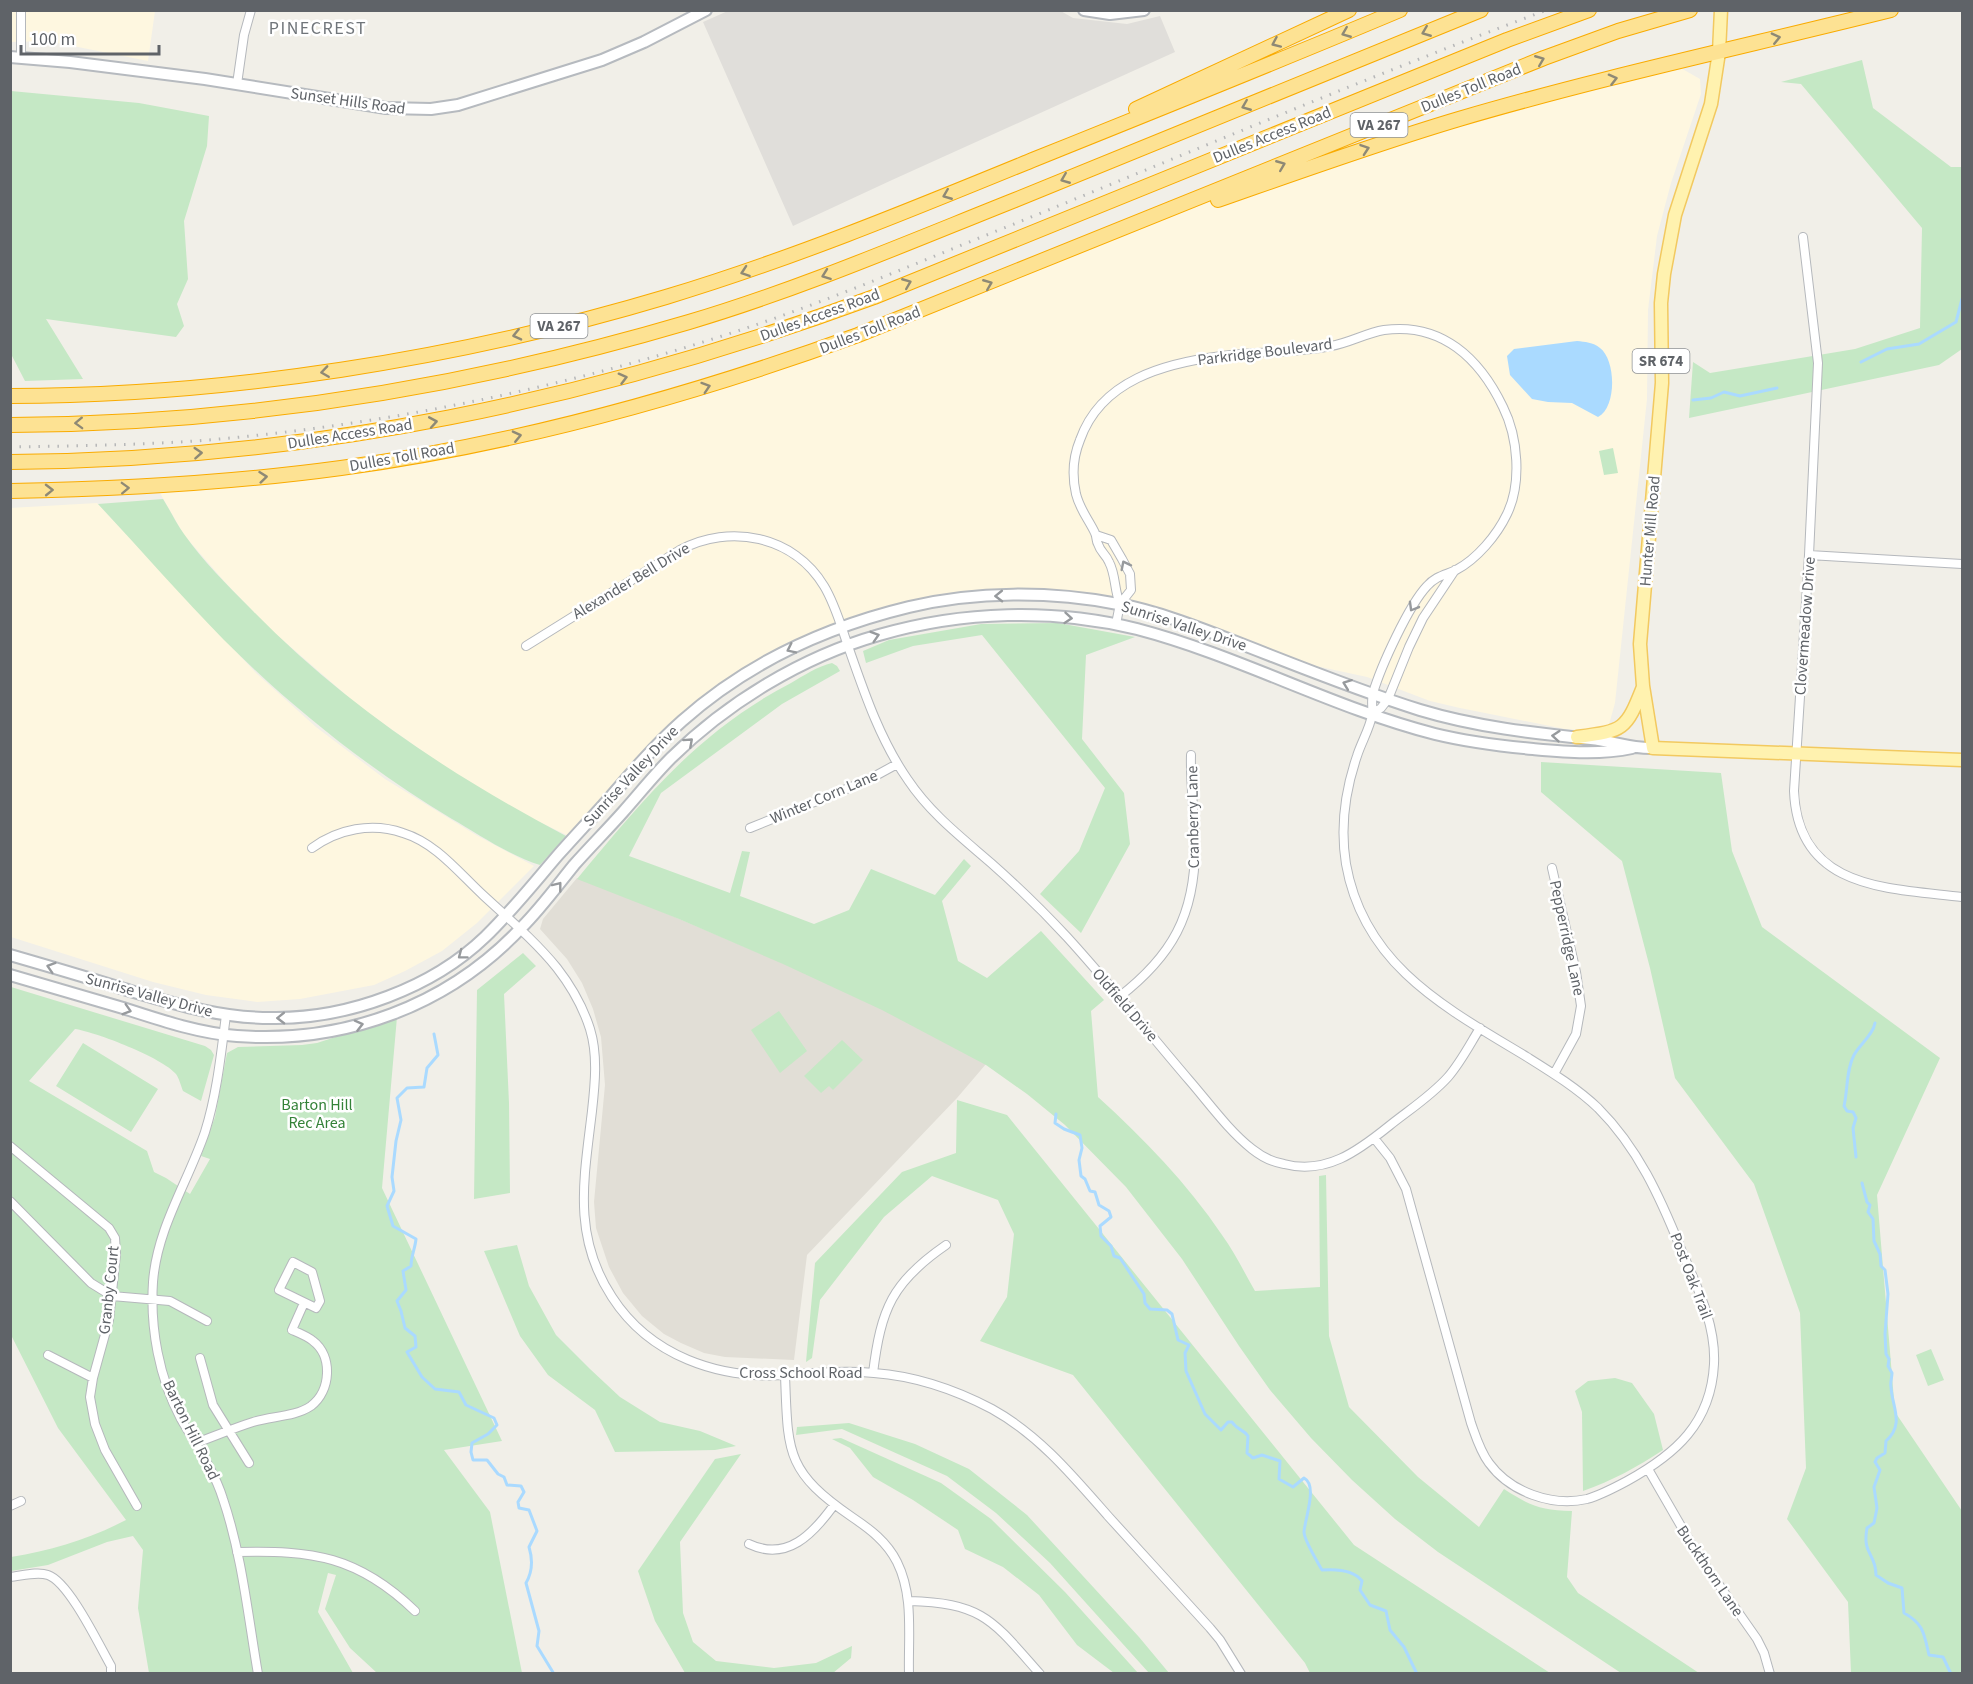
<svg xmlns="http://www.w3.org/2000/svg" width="1973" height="1684" viewBox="0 0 1973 1684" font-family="'Source Sans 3',sans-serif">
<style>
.commercial{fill:#fef7e0}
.industrial{fill:#e0deda}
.education{fill:#e1ded6}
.green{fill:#c5e8c5}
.water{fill:#aadaff}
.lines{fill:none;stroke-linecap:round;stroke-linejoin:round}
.stream{stroke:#aadaff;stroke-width:3}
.minor-casing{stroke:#b5b8bc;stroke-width:10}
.secondary-casing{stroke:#b6babf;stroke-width:14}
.primary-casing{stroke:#f2c960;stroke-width:15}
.motorway-casing{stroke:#f9ab00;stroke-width:16}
.minor{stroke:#fff;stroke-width:8}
.secondary{stroke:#fff;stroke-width:10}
.primary{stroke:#fff2af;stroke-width:12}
.motorway{stroke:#fde293;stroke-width:14}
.rail{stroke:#b6b7b8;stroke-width:3;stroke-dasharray:1.5 8;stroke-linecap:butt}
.oneway{stroke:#8e8975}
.oneway2{stroke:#979a9d}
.labels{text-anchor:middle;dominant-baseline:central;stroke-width:5;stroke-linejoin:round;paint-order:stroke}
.shield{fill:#fff;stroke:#8f9295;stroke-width:1.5}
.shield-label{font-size:15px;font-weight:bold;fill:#5f6368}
.street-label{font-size:16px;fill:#5f6368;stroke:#fff}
.park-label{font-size:16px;fill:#348238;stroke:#fff}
.neighbourhood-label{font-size:18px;letter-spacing:1.5px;fill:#70757a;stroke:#fff}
</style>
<rect width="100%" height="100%" fill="#f1efe8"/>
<!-- commercial -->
<path class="commercial" d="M10,11H155L148,61L48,41L11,42Z
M1679,67L1700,79L1701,94L1671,183L1657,236L1648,310L1647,399L1615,703L1608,728L1591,731L1565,729L1460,708L1430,701L1367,677L1316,666L1137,609L999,595L879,615L758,666L647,755L575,839L525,815L455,774L360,707L270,629L224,581L184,535L156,486L274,475L511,437L790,360L1088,242L1416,132Z
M97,503L256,673L316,727L385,779L476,835L534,866L477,923L442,951L405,971L374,985L300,999L257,1002L206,995L153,982L11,937L10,508Z"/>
<!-- industrial -->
<path class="industrial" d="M730,10H1059L1073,18L1127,24L1160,16L1175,52L892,180L793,226L703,22Z"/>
<!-- education -->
<path class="education" d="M577,878L630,898L785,964L886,1011L986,1064L957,1098L807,1255L794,1360L725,1357L704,1353L681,1343L664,1334L642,1316L623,1293L609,1267L596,1228L594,1202L605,1085L601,1037L593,1009L582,983L567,959L540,929L543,919Z"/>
<!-- green -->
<path class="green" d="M1862,60L1873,108L1951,167H1962V349L1939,365L1689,418L1693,362L1710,373L1855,349L1920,328L1922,228L1801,84L1781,82Z
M11,91L139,103L209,116L207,146L184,221L188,279L177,304L184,326L176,337L46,319L83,379L25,381L11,354Z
M1613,448L1618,473L1604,475L1599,451Z
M163,499C170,510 176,523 184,534C203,561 227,585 250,608C342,703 450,775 566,836L540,865C512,857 478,834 452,819C369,769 293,709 224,640C181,596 140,549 98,504Z
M1058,623L1135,637L1086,655L1082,739L1124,793L1130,844L1081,933L1040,894L1079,851L1105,788L982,635L913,646L866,663L863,651L889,640L981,624Z
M832,663L837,666L840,671L782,704L661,793L629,856L730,893L742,851L750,852L740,896L814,924L849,910L871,869L935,895L964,859L971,866L942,901L958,961L987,978L1041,931L1104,1000L1091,1011L1098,1097C1144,1139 1187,1183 1222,1235C1235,1253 1244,1272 1255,1291L1320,1287L1319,1176L1326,1175L1329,1336L1349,1407L1418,1477L1479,1527L1504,1489C1530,1506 1541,1510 1572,1511L1567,1577L1578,1593L1699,1673H1621L1438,1552L1395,1519L1352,1480L1311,1438L1270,1390L1239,1346L1182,1259L1126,1187L1065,1125L1027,1094L986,1065L882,1010L783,964L679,919L577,879C642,801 698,731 791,683C803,676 818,666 832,663Z
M1541,762L1721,773L1732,851L1762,927L1940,1058L1877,1195L1895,1412L1962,1511V1673H1851L1848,1602L1787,1519L1806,1468L1800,1313L1754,1184L1675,1078L1650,968L1622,861L1541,792Z
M523,953L536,966L504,994L509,1103L510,1193L474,1199L477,990Z
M11,987L205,1046L211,1050L214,1055L201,1101L183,1091C181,1086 179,1078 176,1074C163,1058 96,1032 75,1029L29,1081L147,1151L154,1172L166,1178L190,1194L210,1159L201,1156L215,1117L227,1053L238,1047L302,1045L317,1043L397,1017L382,1188L502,1441L444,1450L490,1512L522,1673H377L350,1648L325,1609L336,1575L328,1573L318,1612L353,1673H149L138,1608L143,1550L133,1536L107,1542L48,1565L11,1571V1557C53,1550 87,1540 126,1520L58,1428L11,1335Z
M779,1011L807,1051L780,1073L751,1030Z
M842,1040L863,1060L833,1090L829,1086L821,1093L804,1076Z
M83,1043L158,1089L131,1132L56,1086Z
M957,1100L1007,1115L1354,1545L1550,1673H1310L1305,1663L1073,1375L980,1341L1007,1297L1014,1234L998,1200L932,1176L884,1217L820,1300L812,1358L806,1362L815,1263L902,1172L956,1153Z
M517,1245L529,1286L556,1335L590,1369L620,1397L660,1422L700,1431L736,1446L715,1450L615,1452L595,1410L548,1375L520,1336L484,1251Z
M1931,1349L1944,1380L1928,1386L1916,1355Z
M1615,1378L1632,1383L1654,1414L1663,1450C1637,1467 1612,1481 1583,1491L1582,1412L1575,1391L1588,1381Z
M849,1423L915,1444L969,1469L1027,1515L1139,1637L1169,1673H1149L1050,1563L996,1513L947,1476L842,1429L796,1435L797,1427Z
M841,1438L941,1483L991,1519L1065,1592L1138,1673H1114L1077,1645L1039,1595L1003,1567L965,1549L958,1530L913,1500L873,1477L850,1448L832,1439Z
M741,1454L680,1542L683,1613L693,1642L716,1661L774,1668L816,1663L852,1646L851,1658L833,1673H685L655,1621L638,1571L715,1459Z"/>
<!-- water -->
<path class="water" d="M1577,341C1585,342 1593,342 1600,348C1616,360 1617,407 1598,417L1572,403L1548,402L1532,399L1510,375L1507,356L1514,349Z"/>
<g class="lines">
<!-- stream -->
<path class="stream" d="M1861,362L1887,349L1919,344L1956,322L1962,299
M1693,400L1711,398L1724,392L1740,396L1777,388
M434,1034L438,1055L427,1068L424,1087L407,1088L397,1098L401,1120L396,1141L392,1177L394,1191L387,1206L393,1226L416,1239C415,1249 411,1256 411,1266L403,1271L406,1290L397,1301L401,1311L405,1328L415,1336L416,1347L407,1352L422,1377L435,1389L459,1392L466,1405L494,1418L497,1425L488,1434L472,1443L471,1452L473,1460H487L498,1474L504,1477L507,1485L521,1486L524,1492L518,1502L519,1508L529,1510L537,1531L529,1547C533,1560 533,1571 526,1583L539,1631L537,1646L554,1674
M1056,1114L1055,1123L1064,1129L1080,1135L1082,1148L1079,1160L1081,1176L1085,1179L1090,1191L1095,1192L1099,1205L1109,1211L1111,1217L1100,1226L1101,1236L1111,1246L1114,1256L1120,1258L1144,1294L1145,1303L1150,1309L1167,1310L1172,1314L1178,1340L1189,1345L1185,1353L1186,1371L1205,1414L1221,1430L1228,1422H1232C1237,1430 1243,1429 1248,1436L1247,1453L1253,1458L1262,1455L1280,1461L1279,1479L1293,1487L1304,1478C1318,1485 1305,1518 1304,1532C1304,1540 1317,1561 1322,1570C1335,1569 1354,1570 1362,1581L1360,1590L1370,1605L1386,1611L1390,1630L1404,1647L1417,1674
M1856,1157L1853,1128L1856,1118L1853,1112L1847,1111L1844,1106C1848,1089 1846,1070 1854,1055C1860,1044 1873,1035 1875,1023
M1862,1183L1867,1202L1870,1205L1868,1212L1873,1219L1874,1241L1880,1254L1881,1266L1885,1270L1888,1294L1885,1334L1886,1354L1889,1359L1888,1366L1892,1373C1892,1377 1890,1383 1891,1387C1892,1407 1905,1424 1886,1441L1885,1453L1877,1458L1875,1462L1880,1470L1874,1487L1877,1508L1874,1523L1867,1528C1862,1555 1876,1553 1876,1575L1888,1583L1902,1588L1904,1613C1924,1624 1924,1634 1929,1655L1943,1657L1951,1674"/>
<!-- minor casing -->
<g class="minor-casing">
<path id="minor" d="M21,57V10
M237,84L244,35L251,10
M1803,237L1818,363L1809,555L1794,791C1798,890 1888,888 1962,897
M1096,535L1111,540L1122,559L1130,574L1131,590L1120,604L1116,624
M1809,555L1962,564
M1120,604C1114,590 1116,575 1109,562C1105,553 1101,553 1098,544C1096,541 1097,537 1095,533C1089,520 1080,510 1076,494C1072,476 1073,457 1080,440C1101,380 1165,363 1222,356C1258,351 1296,353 1331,346C1349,343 1366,333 1384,330C1442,322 1480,359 1503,407C1518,437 1522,483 1507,514C1497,535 1477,559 1456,570C1445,575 1436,576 1427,586C1409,605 1381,666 1373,693C1371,700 1373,707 1372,715C1370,728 1361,743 1357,756C1345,791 1340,827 1346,864C1364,966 1446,1008 1527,1057C1551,1072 1577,1088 1598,1108C1638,1148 1660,1197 1681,1249C1696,1285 1716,1323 1714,1364C1711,1423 1676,1454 1627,1481C1614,1488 1601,1495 1587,1499C1552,1507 1510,1492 1489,1463C1480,1451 1476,1437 1471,1423L1406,1189L1390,1158L1374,1138
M526,646L680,550C730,523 794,536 824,586C835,604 841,626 848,646C864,692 880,740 908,780C930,813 961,837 991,863C1017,886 1043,911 1067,937C1109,983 1148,1032 1189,1080C1209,1103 1228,1130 1252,1149C1262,1157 1272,1162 1284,1164C1326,1175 1358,1151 1389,1126C1409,1110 1431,1096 1448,1077C1461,1062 1470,1044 1480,1028
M1372,714L1381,708L1388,699L1409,647L1423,618L1455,570
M750,828L866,781L897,764
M312,848C338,829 372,822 403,833C436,843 459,873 484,896C509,919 536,942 557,968C571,986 583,1007 590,1029C598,1055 595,1084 592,1111C584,1179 572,1236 612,1297C650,1356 718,1379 785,1375C815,1373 844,1370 874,1373C915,1376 956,1390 992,1409C1039,1435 1073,1476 1108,1516C1142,1553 1176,1591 1210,1628L1220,1640L1241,1674
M1552,868L1576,972L1581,1006L1576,1034L1554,1074
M1119,997C1172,956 1195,915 1195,847C1195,816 1190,786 1191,755
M226,1015C221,1054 217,1094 205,1132C188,1182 157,1228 153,1282C150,1328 159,1378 181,1419C196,1445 214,1470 223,1499C242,1555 248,1616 258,1674
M10,1146L109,1228L115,1238L116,1254L111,1301L109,1320L93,1378L90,1397L95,1424L105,1450L137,1506
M10,1201L91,1283L112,1296L170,1301L207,1321
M293,1262L312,1272L320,1301L316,1308L279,1290Z
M48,1355L93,1378
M200,1358L213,1405L249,1463
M873,1373C881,1309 892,1282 946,1245
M785,1375C788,1452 785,1471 852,1517C870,1529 887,1542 897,1562C914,1596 908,1636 909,1674
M196,1443C215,1436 234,1428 253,1422C271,1416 295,1417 311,1406C331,1391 333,1356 313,1341C307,1336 299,1333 292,1330L304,1303
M1648,1469L1696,1552L1757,1639L1764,1653L1770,1674
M10,1506L21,1501
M749,1544C787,1562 813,1534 834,1505
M237,1552C312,1550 358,1556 415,1611
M10,1577C21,1576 37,1571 48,1575C69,1582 99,1645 111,1666V1674
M909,1601C984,1603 993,1621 1040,1674"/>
</g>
<!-- secondary casing -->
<g class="secondary-casing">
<path id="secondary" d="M1084,10L1110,14L1144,10
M10,57L70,62L205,79L386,108L431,109L458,105L602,60L644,42L706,10
M10,955C48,966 86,977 124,989C175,1004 223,1019 276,1018C349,1018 432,988 485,937C511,912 534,883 558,855C574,837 591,819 607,801C631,773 655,745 682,721C746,664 826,627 909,607C976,591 1050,591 1118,604C1156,611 1195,626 1231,640C1293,664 1356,690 1420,710C1476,727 1533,733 1591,739C1612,741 1632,749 1653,748
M10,975C48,986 86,997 123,1008C160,1020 198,1033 237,1036C344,1044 448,1006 522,927C541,908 557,886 574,865C590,847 607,830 623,812C639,794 654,775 671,758C728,702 802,657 879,635C962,611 1053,608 1137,629C1240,656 1333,708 1435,734C1468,742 1500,746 1533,749C1567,752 1599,755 1632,748"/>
</g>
<!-- primary casing -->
<g class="primary-casing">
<path id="primary" d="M1721,10L1719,52L1711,104L1675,215L1664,274L1661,303L1662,383L1640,644L1643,686L1653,748L1962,760
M1577,737C1624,731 1626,730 1643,687"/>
</g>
<!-- motorway casing -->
<g class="motorway-casing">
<path id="motorway" d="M1136,109L1349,10
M1218,200C1298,172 1378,143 1459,119C1602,77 1747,46 1891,10
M10,396C226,396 459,359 666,297C792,259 913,209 1035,159C1157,110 1279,61 1400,10
M10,425C240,424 469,387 689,322C800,289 907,243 1015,200C1170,137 1325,73 1481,10
M10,462C310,460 594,400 874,297L1507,40L1589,10
M10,491C121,489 231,483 341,468C518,444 690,396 858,335L1544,58L1618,31L1690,10"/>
</g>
<!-- minor -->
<use href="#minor" class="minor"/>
<!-- secondary -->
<use href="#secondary" class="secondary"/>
<!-- primary -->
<use href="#primary" class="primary"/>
<!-- motorway -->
<use href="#motorway" class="motorway"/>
<!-- rail -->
<path class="rail" d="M10,447C72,446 135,445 196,441C373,427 550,391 719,337C820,305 916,263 1014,224C1191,152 1367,77 1547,10"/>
</g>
<!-- one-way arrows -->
<defs><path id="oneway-chevron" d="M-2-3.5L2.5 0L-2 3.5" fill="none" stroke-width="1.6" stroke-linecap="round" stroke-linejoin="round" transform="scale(1.5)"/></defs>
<g class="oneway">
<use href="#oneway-chevron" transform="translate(1426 32) rotate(158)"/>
<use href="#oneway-chevron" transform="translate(1346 33) rotate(158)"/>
<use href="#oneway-chevron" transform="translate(1776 38) rotate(-13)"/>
<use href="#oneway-chevron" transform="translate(1276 43) rotate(156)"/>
<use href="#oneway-chevron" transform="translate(1540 60) rotate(-22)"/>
<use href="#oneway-chevron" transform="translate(1613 79) rotate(-14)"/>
<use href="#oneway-chevron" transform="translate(1246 106) rotate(158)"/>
<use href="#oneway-chevron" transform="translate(1365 149) rotate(-19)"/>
<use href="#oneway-chevron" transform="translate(1281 165) rotate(-22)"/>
<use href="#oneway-chevron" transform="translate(1065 179) rotate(158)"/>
<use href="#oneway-chevron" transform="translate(947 195) rotate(158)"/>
<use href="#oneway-chevron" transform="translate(745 272) rotate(161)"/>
<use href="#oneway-chevron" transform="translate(826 275) rotate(160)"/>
<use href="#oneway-chevron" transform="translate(907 283) rotate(-22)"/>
<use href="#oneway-chevron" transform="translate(988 284) rotate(-22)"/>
<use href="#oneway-chevron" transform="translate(517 335) rotate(167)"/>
<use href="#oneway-chevron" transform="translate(325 372) rotate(172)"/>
<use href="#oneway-chevron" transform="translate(623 378) rotate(-15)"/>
<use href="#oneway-chevron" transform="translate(706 387) rotate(-18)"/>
<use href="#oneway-chevron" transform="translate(433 422) rotate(-10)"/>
<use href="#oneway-chevron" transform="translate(79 423) rotate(178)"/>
<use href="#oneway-chevron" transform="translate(517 436) rotate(-13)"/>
<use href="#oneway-chevron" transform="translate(198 453) rotate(-4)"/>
<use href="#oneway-chevron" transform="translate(263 477) rotate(-6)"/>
<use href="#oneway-chevron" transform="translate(125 488) rotate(-2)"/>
<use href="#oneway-chevron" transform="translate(49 490) rotate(-1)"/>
</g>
<g class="oneway2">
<use href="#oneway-chevron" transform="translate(1125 565) rotate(-117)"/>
<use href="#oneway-chevron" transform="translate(999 596) rotate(179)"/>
<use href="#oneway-chevron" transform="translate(1413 607) rotate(120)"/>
<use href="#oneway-chevron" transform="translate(1068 618) rotate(5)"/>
<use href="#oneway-chevron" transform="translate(875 636) rotate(-17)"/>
<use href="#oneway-chevron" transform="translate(791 649) rotate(154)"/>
<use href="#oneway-chevron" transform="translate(1347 684) rotate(-159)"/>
<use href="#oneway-chevron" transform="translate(1556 736) rotate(-175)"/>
<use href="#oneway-chevron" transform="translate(689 742) rotate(-42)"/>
<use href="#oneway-chevron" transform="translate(558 886) rotate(-52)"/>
<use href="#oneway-chevron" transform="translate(462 955) rotate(143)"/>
<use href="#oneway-chevron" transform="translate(51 967) rotate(-163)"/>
<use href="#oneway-chevron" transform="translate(127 1010) rotate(17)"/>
<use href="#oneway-chevron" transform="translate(281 1018) rotate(179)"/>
<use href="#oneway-chevron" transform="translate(359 1025) rotate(-14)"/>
</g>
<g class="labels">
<!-- shield labels -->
<g class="shield">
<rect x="1350.5" y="113" width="57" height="24" rx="4.5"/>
<rect x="530.5" y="314" width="57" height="24" rx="4.5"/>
<rect x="1632.5" y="349" width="57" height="24" rx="4.5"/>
</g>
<g class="shield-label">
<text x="1379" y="125">VA 267</text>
<text x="559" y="326">VA 267</text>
<text x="1661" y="361">SR 674</text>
</g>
<!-- street labels -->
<g class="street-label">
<text transform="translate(1471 88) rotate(-22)">Dulles Toll Road</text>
<text transform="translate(348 101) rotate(8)">Sunset Hills Road</text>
<text transform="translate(1272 135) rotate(-22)">Dulles Access Road</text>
<text transform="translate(820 315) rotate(-20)">Dulles Access Road</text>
<text transform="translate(870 330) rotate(-21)">Dulles Toll Road</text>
<text transform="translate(1265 352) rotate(-7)">Parkridge Boulevard</text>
<text transform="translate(350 434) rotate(-9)">Dulles Access Road</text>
<text transform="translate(402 457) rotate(-10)">Dulles Toll Road</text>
<text transform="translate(1650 531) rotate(-85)">Hunter Mill Road</text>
<text transform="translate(631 581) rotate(-31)">Alexander Bell Drive</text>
<text transform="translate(1184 626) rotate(18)">Sunrise Valley Drive</text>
<text transform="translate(1805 626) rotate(-86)">Clovermeadow Drive</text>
<text transform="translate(631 776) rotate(-47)">Sunrise Valley Drive</text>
<text transform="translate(824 797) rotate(-23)">Winter Corn Lane</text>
<text transform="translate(1193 817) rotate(-91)">Cranberry Lane</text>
<text transform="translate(1567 938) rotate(78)">Pepperridge Lane</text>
<text transform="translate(149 995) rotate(15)">Sunrise Valley Drive</text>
<text transform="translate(1125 1005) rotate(49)">Oldfield Drive</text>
<text transform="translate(1691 1276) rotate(69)">Post Oak Trail</text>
<text transform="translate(109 1290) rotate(-84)">Granby Court</text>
<text x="801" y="1373">Cross School Road</text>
<text transform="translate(191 1430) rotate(64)">Barton Hill Road</text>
<text transform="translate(1710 1571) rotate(56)">Buckthorn Lane</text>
</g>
<!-- park labels -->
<g class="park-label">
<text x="317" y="1105">Barton Hill<tspan x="317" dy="18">Rec Area</tspan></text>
</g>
<!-- neighbourhood labels -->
<g class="neighbourhood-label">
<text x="318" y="28">PINECREST</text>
</g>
</g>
<!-- border -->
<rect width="1973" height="1684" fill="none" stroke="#5f6368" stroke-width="24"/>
<!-- scale -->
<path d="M21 45v9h138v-9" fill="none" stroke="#5f6368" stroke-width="3"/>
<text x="30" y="45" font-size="18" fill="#5f6368" stroke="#ffffff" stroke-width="4.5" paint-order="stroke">100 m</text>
</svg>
